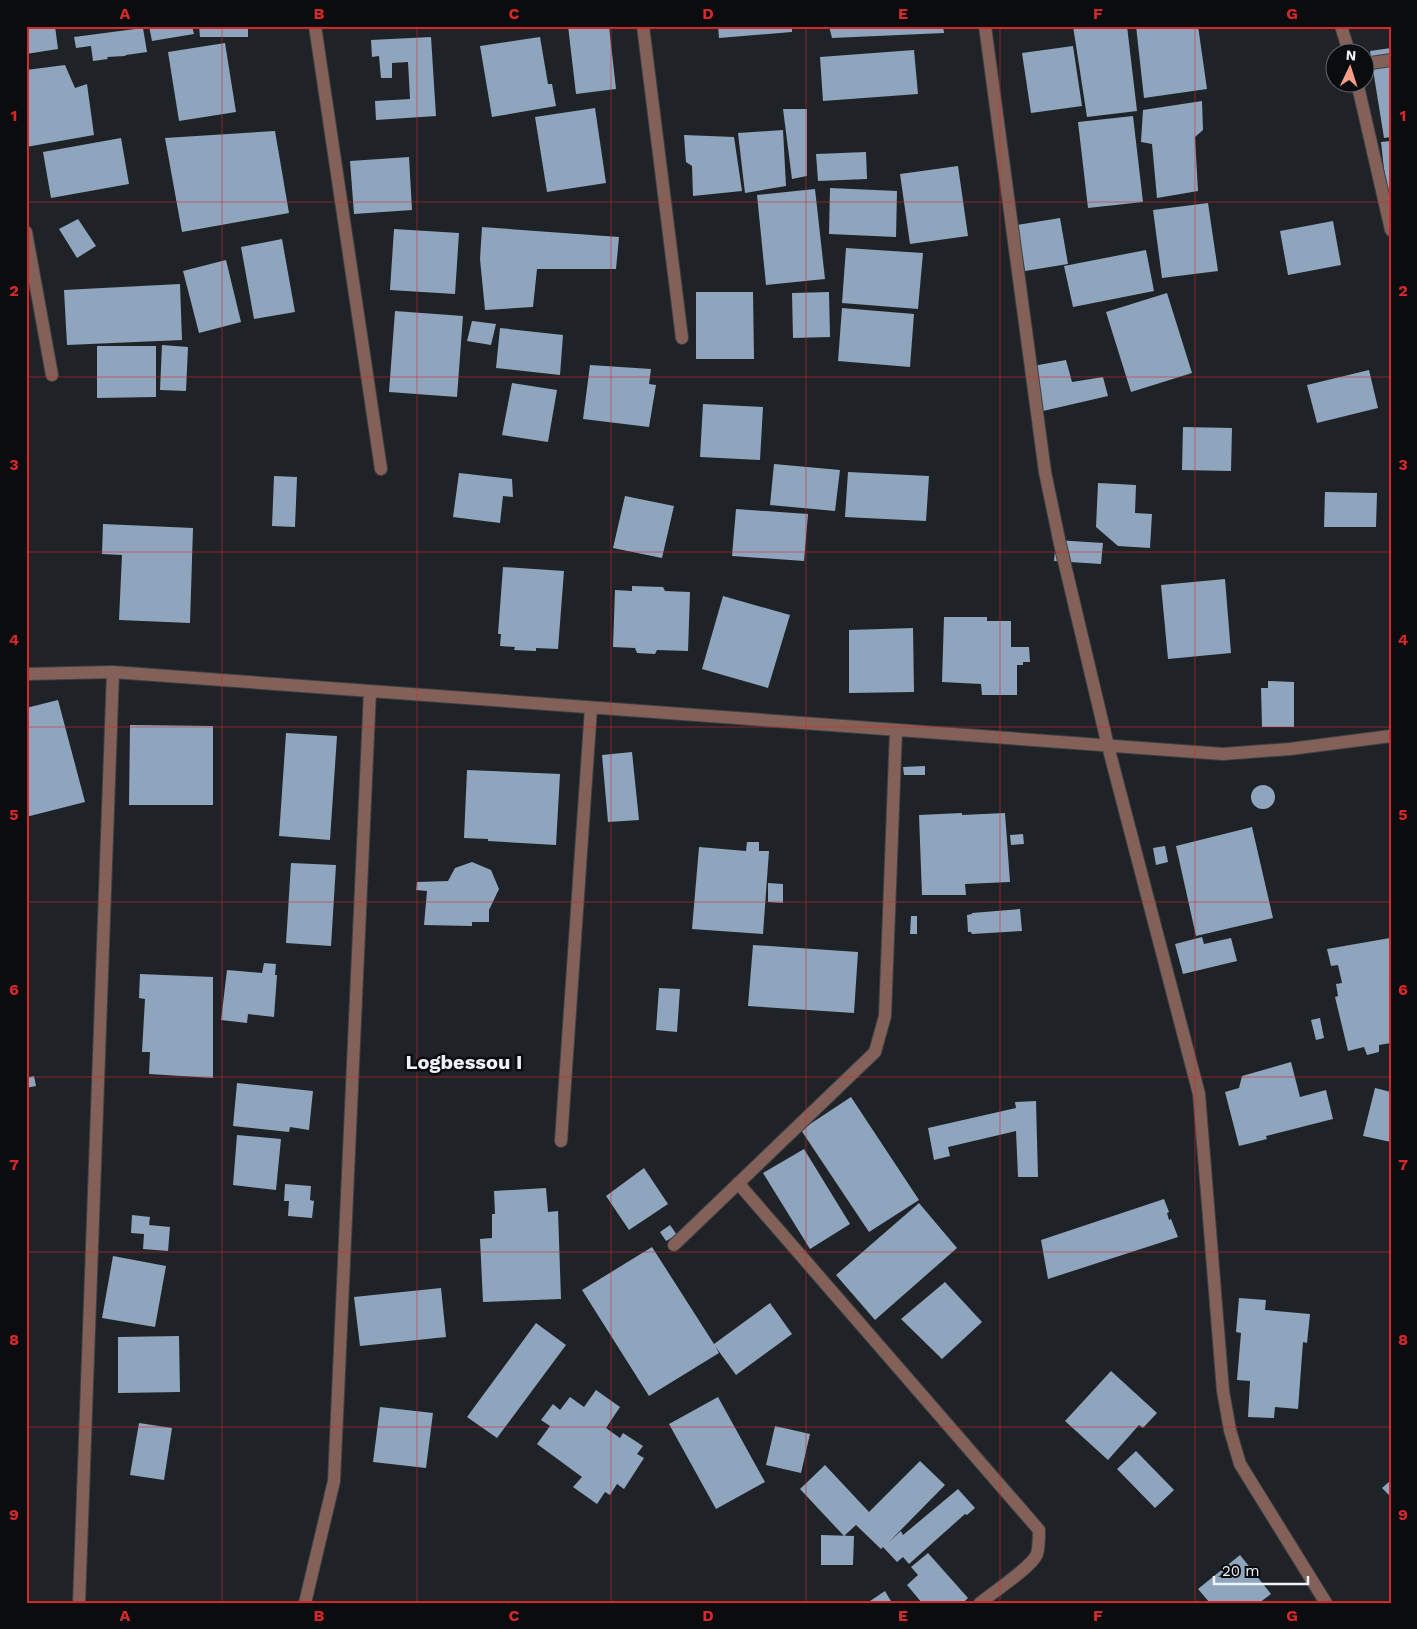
<svg xmlns="http://www.w3.org/2000/svg" width="1417" height="1629" viewBox="0 0 1417 1629" font-family="'Work Sans',sans-serif">
<style>
.building{fill:#8ea5bd}
.lines{fill:none;stroke-linecap:round;stroke-linejoin:round}
.street-casing{stroke:#3c4045;stroke-width:14}
.street{stroke:#836158;stroke-width:12}
.grid{fill:none;stroke:#d62828;stroke-width:1;stroke-opacity:0.55}
.labels{text-anchor:middle;dominant-baseline:central;stroke-width:5;stroke-linejoin:round;paint-order:stroke}
.district-label{font-size:20px;font-weight:bold;fill:#eef1f5;stroke:#0a0c0f}
.neatline{fill:none;stroke:#d62828;stroke-width:2}
.grid-label{font-size:16px;text-anchor:middle;font-weight:bold;fill:#d62828}
</style>
<rect width="100%" height="100%" fill="#1f2328"/>
<!-- building -->
<path class="building" d="M26,26H55L58,49L26,54Z
M149,26H192L194,34L152,41Z
M199,26H248V37H200Z
M568,26H609L616,89L576,94Z
M718,26H792V32L719,38Z
M829,26H943L944,33L832,38Z
M1073,26H1127L1137,111L1087,117Z
M1136,26H1198L1207,89L1144,98Z
M143,28L147,52L126,55L125,56L107,57L108,59L93,61L91,46L76,48L74,37Z
M431,37L436,116L376,120L375,101L410,99L408,62L392,63V78H381L379,56L372,57L371,40Z
M540,37L548,84H552L556,106L492,117L480,46Z
M225,43L236,112L179,121L168,52Z
M1073,46L1082,106L1031,113L1022,53Z
M1391,48V137L1384,138L1370,51Z
M914,50L918,94L823,101L820,57Z
M65,65L75,88L87,84L94,135L26,147V70Z
M1202,101L1203,130L1195,137L1198,191L1157,198L1152,144L1141,142L1143,110Z
M595,108L606,183L547,192L535,117Z
M783,109H807V176L792,179Z
M1133,116L1143,202L1088,208L1078,122Z
M783,130L786,186L745,193L738,133Z
M275,131L289,213L182,232L165,138Z
M684,135L734,137L742,191L693,196L692,166L686,162Z
M121,138L129,184L51,198L43,152Z
M1391,141V216L1389,215L1381,142Z
M866,152L867,179L818,181L816,154Z
M409,157L412,210L354,214L350,161Z
M958,166L968,236L910,244L900,174Z
M830,188L897,191L896,237L829,234Z
M815,189L825,279L766,285L757,195Z
M1208,203L1218,271L1162,278L1153,210Z
M1060,218L1068,264L1025,271L1017,225Z
M78,219L96,246L77,258L59,229Z
M1333,221L1341,265L1288,275L1280,231Z
M482,227L619,237L616,269H537L533,307L485,310L480,259Z
M394,229L459,233L455,294L390,290Z
M282,239L295,312L254,319L241,247Z
M846,248L923,253L918,309L842,303Z
M1146,250L1154,291L1073,307L1064,266Z
M226,260L241,322L199,333L183,271Z
M180,284L182,340L67,345L64,290Z
M696,292H753L754,359H696Z
M829,292L830,337L793,338L792,293Z
M1167,293L1192,373L1131,392L1106,312Z
M842,308L914,314L910,367L838,361Z
M395,311L463,316L457,397L389,392Z
M472,321L496,324L491,345L467,341Z
M500,328L563,335L560,375L496,368Z
M162,345L188,347L186,391L160,390Z
M97,346H156V397L97,398Z
M1066,360L1072,382L1103,377L1108,396L1043,411L1033,366Z
M590,365L651,369L649,384L656,385L649,427L583,419Z
M1369,370L1378,408L1317,423L1307,385Z
M512,383L557,390L548,442L502,435Z
M703,404L763,407L760,460L700,457Z
M1183,427L1232,428L1231,471L1182,470Z
M774,464L840,470L835,511L770,505Z
M848,472L929,476L926,521L845,517Z
M459,473L512,479L513,497L503,496L500,523L453,517Z
M274,476L297,477L295,527L272,526Z
M1098,483L1136,485L1135,513L1152,514L1150,548L1118,546L1096,527Z
M1325,492L1377,493L1376,527H1324Z
M625,496L674,506L662,558L613,548Z
M736,509L808,514L804,561L732,556Z
M103,524L193,528L190,623L119,620L122,555L102,554Z
M1056,540L1103,543L1101,564L1054,561Z
M503,567L564,571L558,649L536,648V651L514,650L515,647L500,646L501,634H498Z
M1225,579L1231,653L1168,659L1161,585Z
M632,586L663,587L665,591L690,592L688,651L657,650L655,654L637,653L635,648L613,647L615,590L632,591Z
M723,596L790,615L768,688L702,669Z
M944,617H987V621H1011V647H1029L1030,662H1023V665H1017V695H982L981,684L942,682Z
M913,628L914,692L849,693V630Z
M1268,681L1294,682V727H1262L1261,688H1268Z
M58,700L85,802L26,817V708Z
M130,725L213,726V805H129Z
M286,733L337,736L330,840L279,836Z
M632,752L639,820L608,822L602,755Z
M925,766V775H904L903,767Z
M467,770L560,774L556,845L488,841V839L464,838Z
M1251 797a12 12 0 1 1 24 0a12 12 0 1 1-24 0Z
M962,813V815L1005,813L1010,882L965,884L966,895H922L919,815Z
M1252,827L1273,918L1196,936L1176,846Z
M1023,834L1024,844L1011,845L1010,835Z
M747,842H759V851H769L763,934L692,929L699,847L746,851Z
M1165,846L1168,862L1156,865L1153,848Z
M472,862L491,870L499,889L489,910V922H472V926L424,925L427,891L416,890L417,882L448,881L455,868Z
M291,863L336,865L331,946L286,943Z
M768,883L783,884V903L768,902Z
M1020,909L1022,931L972,934L971,932H968L967,915L972,914V913Z
M911,916H917V934H910Z
M1202,937L1204,944L1231,938L1237,961L1183,974L1175,944Z
M1390,938L1391,1043L1379,1045V1052L1367,1055L1364,1047L1348,1051L1335,997L1338,996L1336,984L1342,983L1338,965L1331,966L1327,949Z
M753,945L858,952L854,1013L748,1006Z
M264,963L276,964L275,975H277L274,1017L248,1014L247,1023L221,1020L227,970L262,973Z
M140,974L213,977V1078L149,1074L150,1052H142L145,999L139,998Z
M659,988L680,989L677,1032L656,1030Z
M1320,1018L1324,1038L1316,1040L1311,1020Z
M1291,1062L1300,1097L1326,1090L1333,1119L1266,1136L1267,1139L1239,1146L1225,1092L1239,1088L1242,1076Z
M34,1076L36,1086L26,1088V1078Z
M237,1083L313,1091L309,1130L290,1127L289,1132L233,1126Z
M1375,1088L1391,1092V1142L1363,1136Z
M851,1097L919,1200L869,1232L801,1130Z
M1036,1101L1038,1177H1018L1016,1131L948,1147L950,1156L934,1160L928,1128L1016,1108L1015,1102Z
M237,1135L281,1139L276,1190L233,1185Z
M804,1149L850,1224L810,1249L763,1173Z
M644,1168L668,1204L629,1230L606,1196Z
M285,1184L311,1186L310,1200L314,1201L312,1218L288,1216L289,1201H284Z
M546,1188L548,1212L558,1211L561,1299L483,1302L480,1239L492,1238V1214H495L494,1191Z
M1164,1199L1169,1212L1167,1213L1169,1220L1171,1219L1178,1237L1048,1279L1041,1240Z
M919,1203L957,1248L875,1320L836,1275Z
M132,1215L150,1217L149,1225L170,1227L168,1251L143,1249L144,1234L131,1233Z
M670,1225L677,1235L666,1241L660,1232Z
M652,1247L714,1344L770,1303L792,1334L736,1375L715,1346L719,1353L649,1396L582,1290Z
M113,1256L166,1266L155,1327L102,1318Z
M945,1282L982,1322L942,1359L901,1319Z
M441,1288L446,1337L360,1346L354,1297Z
M1239,1298L1266,1300L1265,1310L1310,1314L1307,1343L1303,1342L1298,1409L1275,1407L1274,1418L1248,1417L1250,1381L1237,1380L1241,1333L1236,1332Z
M536,1323L566,1345L497,1438L467,1417Z
M179,1336L180,1392L118,1393V1337Z
M1111,1371L1157,1413L1143,1428L1139,1425L1108,1460L1065,1421Z
M596,1390L620,1407L606,1428L620,1438L623,1433L643,1446L637,1454L644,1458L624,1489L617,1484L610,1495L605,1492L597,1504L573,1487L582,1477L537,1444L550,1426L541,1420L553,1404L560,1410L570,1397L584,1407Z
M718,1397L765,1482L716,1509L669,1424Z
M380,1407L433,1413L426,1468L373,1462Z
M139,1423L172,1428L164,1480L130,1475Z
M775,1426L810,1434L801,1473L766,1465Z
M1136,1451L1174,1490L1155,1508L1117,1469Z
M920,1461L945,1485L889,1542L901,1531L903,1535L958,1489L975,1508L967,1515L965,1514L909,1564L903,1557L897,1562L883,1547L881,1549L856,1525L844,1536L800,1489L825,1465L869,1512Z
M1391,1480V1497L1382,1488Z
M821,1535L854,1536L853,1565H821Z
M928,1553L968,1598L963,1603H922L907,1585L918,1575L911,1567Z
M1240,1555L1271,1594L1259,1603H1210L1198,1589Z
M885,1591L892,1603H867Z"/>
<g class="lines">
<!-- street casing -->
<g class="street-casing">
<path id="street" d="M315,26L381,469
M643,26L682,338
M985,26L1045,472L1060,544L1108,746L1199,1094L1223,1391L1230,1430L1240,1464L1326,1603
M1341,26L1349,52
M1364,64L1391,60
M1357,82L1391,230
M26,232L52,375
M26,674L113,672L1223,754L1290,749L1391,736
M561,1141L591,708
M738,1183L1039,1530C1039,1538 1039,1546 1037,1554C1032,1567 992,1593 980,1603
M674,1245L875,1052L885,1016L896,730
M79,1603L113,672
M305,1603L334,1481L370,691"/>
</g>
<!-- street -->
<use href="#street" class="street"/>
</g>
<!-- grid -->
<path class="grid" d="M222,26V1603M417,26V1603M611,26V1603M806,26V1603M1000,26V1603M1195,26V1603M26,202H1391M26,377H1391M26,552H1391M26,727H1391M26,902H1391M26,1077H1391M26,1252H1391M26,1427H1391"/>
<g class="labels">
<!-- district labels -->
<g class="district-label">
<text x="464" y="1062">Logbessou I</text>
</g>
</g>
<!-- border -->
<rect width="1417" height="1629" fill="none" stroke="#0a0c0f" stroke-width="55"/>
<!-- north arrow -->
<g transform="translate(1350 68) rotate(4)"><circle r="24" fill="#0a0c0f" stroke="#65686b"/>
<path d="M0-4L9 19L0 12L-9 19Z" fill="#f49e88"/>
<text y="-8" font-size="14" font-weight="bold" text-anchor="middle" fill="#eef1f5">N</text>
</g>
<!-- scale -->
<path d="M1214 1576v8h94v-8" fill="none" stroke="#eef1f5" stroke-width="2.5"/>
<text x="1222" y="1576" font-size="15" fill="#eef1f5" stroke="#0a0c0f" stroke-width="4" paint-order="stroke">20 m</text>
<rect x="28" y="28" width="1362" height="1574" class="neatline"/>
<g class="grid-label">
<text x="125" y="19">A</text>
<text x="319" y="19">B</text>
<text x="514" y="19">C</text>
<text x="708" y="19">D</text>
<text x="903" y="19">E</text>
<text x="1098" y="19">F</text>
<text x="1292" y="19">G</text>
<text x="14" y="121">1</text>
<text x="1403" y="121">1</text>
<text x="14" y="296">2</text>
<text x="1403" y="296">2</text>
<text x="14" y="470">3</text>
<text x="1403" y="470">3</text>
<text x="14" y="645">4</text>
<text x="1403" y="645">4</text>
<text x="14" y="820">5</text>
<text x="1403" y="820">5</text>
<text x="14" y="995">6</text>
<text x="1403" y="995">6</text>
<text x="14" y="1170">7</text>
<text x="1403" y="1170">7</text>
<text x="14" y="1345">8</text>
<text x="1403" y="1345">8</text>
<text x="14" y="1520">9</text>
<text x="1403" y="1520">9</text>
<text x="125" y="1621">A</text>
<text x="319" y="1621">B</text>
<text x="514" y="1621">C</text>
<text x="708" y="1621">D</text>
<text x="903" y="1621">E</text>
<text x="1098" y="1621">F</text>
<text x="1292" y="1621">G</text>
</g>
</svg>
